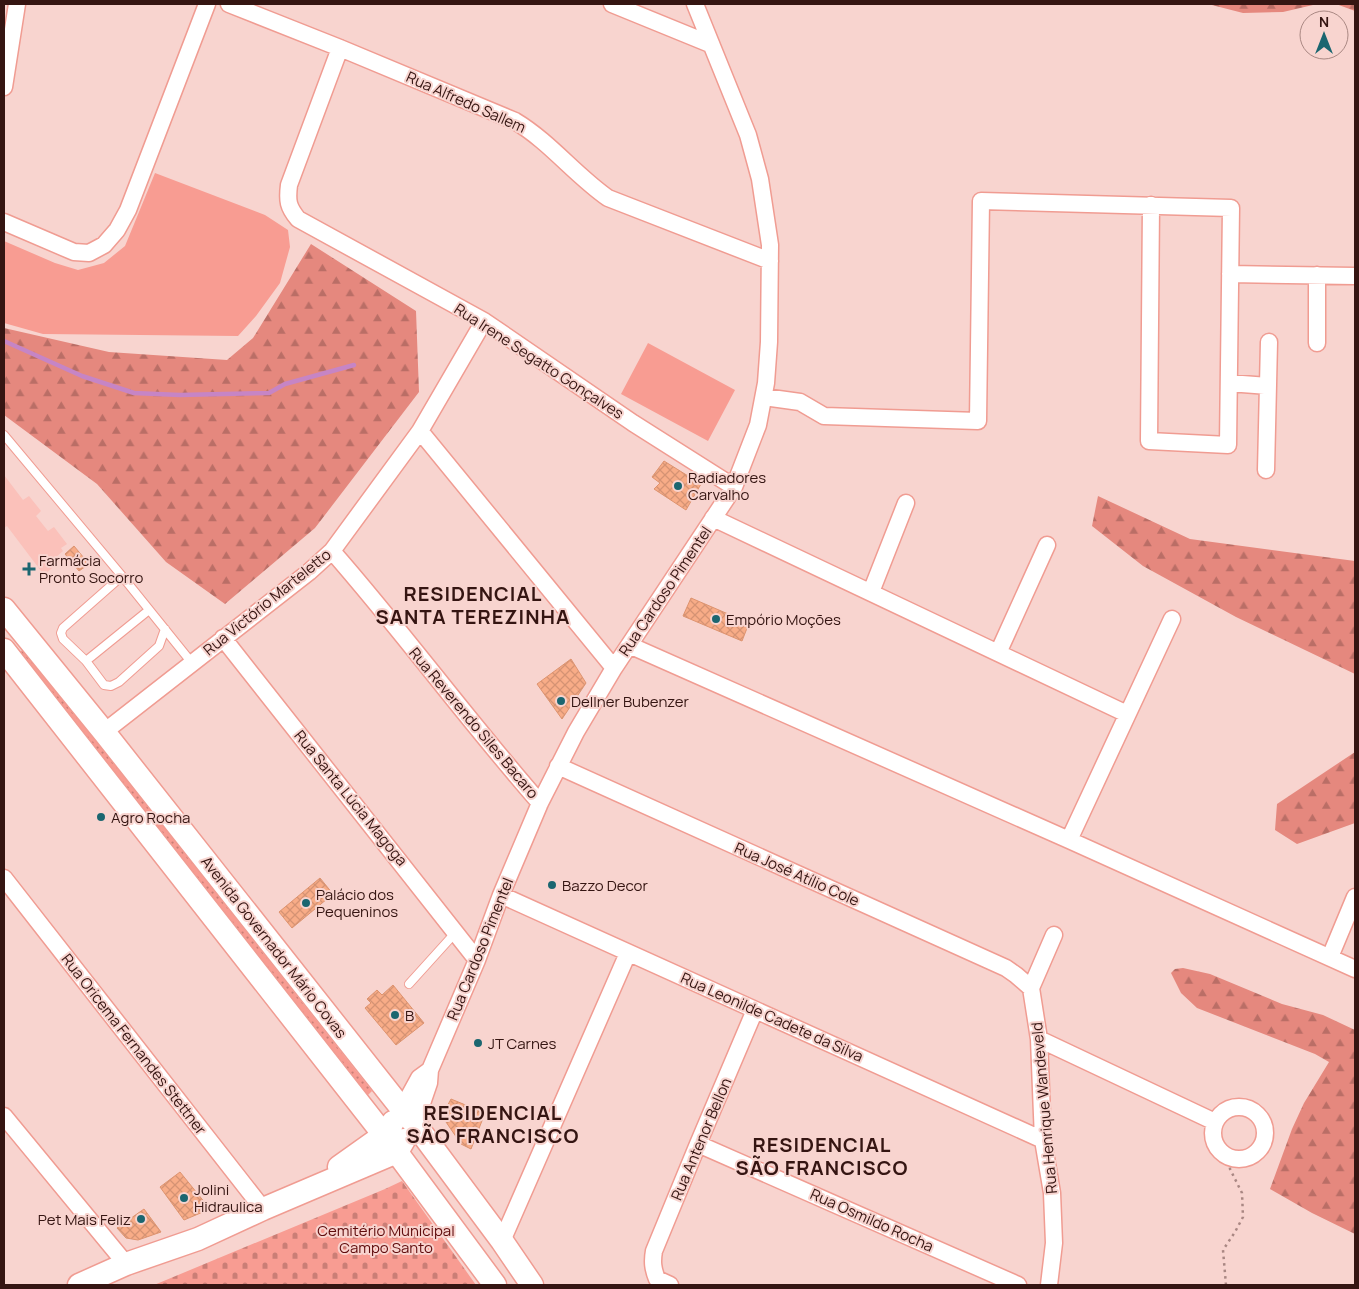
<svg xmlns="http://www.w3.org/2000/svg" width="1359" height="1289" viewBox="0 0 1359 1289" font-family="Manrope,sans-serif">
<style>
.built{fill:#fbc1ba}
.grass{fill:url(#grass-dots)}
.forest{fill:url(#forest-firs)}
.cemetery{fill:url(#cemetery-stones)}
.park{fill:#f89c92}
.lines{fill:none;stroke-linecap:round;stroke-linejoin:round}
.stream{stroke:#c685c5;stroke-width:4.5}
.building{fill:url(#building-cross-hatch);stroke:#dd936f}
.lane-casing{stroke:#f09c92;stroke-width:10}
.street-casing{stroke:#f09c92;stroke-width:19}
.secondary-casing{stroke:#f09c92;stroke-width:25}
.path{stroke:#a98783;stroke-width:2.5;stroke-dasharray:2.5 4;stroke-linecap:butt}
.lane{stroke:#fff;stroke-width:8}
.street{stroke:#fff;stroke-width:16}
.secondary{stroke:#fff;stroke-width:22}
.poi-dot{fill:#1b6670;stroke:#f8d4cf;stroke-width:2}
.labels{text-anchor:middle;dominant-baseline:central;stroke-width:4;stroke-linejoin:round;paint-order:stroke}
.street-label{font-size:15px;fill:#351512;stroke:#f8d4cf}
.poi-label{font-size:15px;fill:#351512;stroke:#f8d4cf;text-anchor:start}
.park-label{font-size:15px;fill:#5f0b0c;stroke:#f8d4cf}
.district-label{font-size:20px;font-weight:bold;letter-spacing:1px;fill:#351512;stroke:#f8d4cf}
</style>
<defs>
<pattern id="grass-dots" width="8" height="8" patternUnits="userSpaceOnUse" patternTransform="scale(1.25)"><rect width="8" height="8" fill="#f89c92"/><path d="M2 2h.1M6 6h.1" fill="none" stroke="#ca7e76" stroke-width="1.8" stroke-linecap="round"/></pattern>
<pattern id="forest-firs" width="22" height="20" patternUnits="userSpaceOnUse" patternTransform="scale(1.25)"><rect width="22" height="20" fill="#e5887e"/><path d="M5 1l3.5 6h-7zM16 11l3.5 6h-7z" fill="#ba6e66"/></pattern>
<pattern id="cemetery-stones" width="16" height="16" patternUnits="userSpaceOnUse" patternTransform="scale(1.25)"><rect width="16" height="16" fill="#f89c92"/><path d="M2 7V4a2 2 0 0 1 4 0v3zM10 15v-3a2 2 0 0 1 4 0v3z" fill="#ca7e76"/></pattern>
<pattern id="building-cross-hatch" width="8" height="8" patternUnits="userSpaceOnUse" patternTransform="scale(1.25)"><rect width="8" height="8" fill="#f8ac87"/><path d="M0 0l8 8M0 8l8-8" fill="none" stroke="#d59374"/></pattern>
</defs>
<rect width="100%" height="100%" fill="#f8d4cf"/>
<!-- built -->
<path class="built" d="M4,475L23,500L29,496L41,511L36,516L48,531L54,527L67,544L61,548L63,551L55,558L59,562L44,575L7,526L4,528Z"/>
<!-- grass -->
<path class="grass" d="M24,649L372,1091L367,1096L17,654Z"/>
<!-- forest -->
<path class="forest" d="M1208,4H1355V11L1336,4L1313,5L1283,12L1243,13Z
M311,244L416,311L419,392L315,528L225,604L166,562L97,484L4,415V328L109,352L227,360L253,338Z
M1098,496L1190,539L1355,561V674L1236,617L1143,566L1092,526Z
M1355,752V823L1297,844L1275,830L1277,804Z
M1183,968L1210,974L1282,1004L1323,1015L1355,1030V1234L1312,1213L1270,1189L1292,1129L1304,1103L1329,1062L1315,1054L1197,1008L1181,993L1171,973L1175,969Z"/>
<!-- cemetery -->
<path class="cemetery" d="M402,1181L476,1285H154L385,1189Z"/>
<!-- park -->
<path class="park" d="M155,173L265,215L288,230L290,247L280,283L256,316L238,336L43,334L4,323V241L55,263L78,270L104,263L125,246Z
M648,343L735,390L708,441L621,394Z"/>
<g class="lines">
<!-- stream -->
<path class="stream" d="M4,341L82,376L134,393L180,395L269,393L285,384L354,365"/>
</g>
<!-- building -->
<path class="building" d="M664,461L701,484L686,510L654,489L660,483L652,477Z
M74,546L89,564L79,571L65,554Z
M691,598L749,623L742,641L683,616Z
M571,659L586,683L562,719L537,684Z
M320,878L333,894L292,928L279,912Z
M393,985L424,1023L396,1045L365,1008L371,1003L367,999L377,990L382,995Z
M451,1099L485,1113L471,1149L461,1144L446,1122L444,1112Z
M180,1172L210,1209L184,1220L160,1187Z
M144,1209L161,1232L138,1240L126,1238L117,1228Z"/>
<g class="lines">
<!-- lane casing -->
<g class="lane-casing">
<path id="lane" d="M4,435L122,576L192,663
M122,576L63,628L61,633L63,639L86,661L104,685L111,686L119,682L159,646L165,629
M86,661L149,610
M409,984L456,932"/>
</g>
<!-- street casing -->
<g class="street-casing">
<path id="street" d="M229,4L340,48L515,121C550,142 575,175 608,198L770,261
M612,4L710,44
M340,48L289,185C287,201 288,207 298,219L484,321L633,423L734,487
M4,87L17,4
M4,222L74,252L89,253L104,245L117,230L128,210L207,4
M1230,274L1355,276
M1317,343V275
M1229,383L1268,386
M764,397L800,402L824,416L978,421L981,201L1231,208L1228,445L1149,441L1151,205
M420,431L614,668
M1266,470L1269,342
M713,518L1127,714
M332,551C404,633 468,721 540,803
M871,592L906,503
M223,638L477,960
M629,645L1069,840L1355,969
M998,653L1047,545
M104,732L309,572L332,551L420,431L484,321
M558,766L1006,968L1016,975L1031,988
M1069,840L1172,619
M4,878L263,1209
M501,895L1043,1140
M1330,957L1355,897
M1039,1039L1215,1122
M1213 1133a26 26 0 1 1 52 0a26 26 0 1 1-52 0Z
M402,1109L419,1078L430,1070
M4,1116L126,1264
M415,1124L429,1083L430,1070L477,960L501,895L540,803L576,732L614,668L734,487L758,425L766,383L769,342L770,245L760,179L748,135L695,4
M698,1144L1018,1285
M502,1241L628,953
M670,1285L657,1279C653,1269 652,1262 654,1251L698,1144L755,1010
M1049,1285L1054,1243L1052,1193L1043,1140L1039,1039L1031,988L1054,935"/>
</g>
<!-- secondary casing -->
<g class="secondary-casing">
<path id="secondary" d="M4,609L104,732L402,1109L415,1124L502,1241L532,1285
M4,650L384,1135L495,1285
M339,1167L384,1135L393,1122
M79,1285L126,1264L198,1239L263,1209L397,1152L404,1140"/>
</g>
<!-- path -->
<path class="path" d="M1226,1285L1223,1250L1235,1232L1243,1217L1242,1193L1230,1169L1229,1156"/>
<!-- lane -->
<use href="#lane" class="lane"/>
<!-- street -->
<use href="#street" class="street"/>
<!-- secondary -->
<use href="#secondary" class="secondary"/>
</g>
<!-- markers -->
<g class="poi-dot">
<circle cx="678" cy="486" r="5"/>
<path d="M26.5 561.5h5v5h5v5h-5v5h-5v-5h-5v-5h5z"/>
<circle cx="716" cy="619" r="5"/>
<circle cx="561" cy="701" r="5"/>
<circle cx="101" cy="817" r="5"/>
<circle cx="552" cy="885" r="5"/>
<circle cx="306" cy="903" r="5"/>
<circle cx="395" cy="1015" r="5"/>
<circle cx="478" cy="1043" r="5"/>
<circle cx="184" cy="1198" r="5"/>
<circle cx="141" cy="1219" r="5"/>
</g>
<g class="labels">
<!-- street labels -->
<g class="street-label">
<text transform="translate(466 102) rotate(24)">Rua Alfredo Sallem</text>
<text transform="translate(539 361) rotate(33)">Rua Irene Segatto Gonçalves</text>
<text transform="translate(665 591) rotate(-56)">Rua Cardoso Pimentel</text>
<text transform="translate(267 602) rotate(-39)">Rua Victório Marteletto</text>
<text transform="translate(474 723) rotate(50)">Rua Reverendo Siles Bacaro</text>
<text transform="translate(351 798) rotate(51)">Rua Santa Lúcia Magoga</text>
<text transform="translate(797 874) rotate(24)">Rua José Atílio Cole</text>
<text transform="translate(274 947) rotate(52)">Avenida Governador Mário Covas</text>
<text transform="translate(480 949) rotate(-68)">Rua Cardoso Pimentel</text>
<text transform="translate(772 1017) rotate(24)">Rua Leonilde Cadete da Silva</text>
<text transform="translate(134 1044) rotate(52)">Rua Oricema Fernandes Stettner</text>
<text transform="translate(1044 1108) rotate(-95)">Rua Henrique Wandeveld</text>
<text transform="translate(701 1139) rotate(-67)">Rua Antenor Bellon</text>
<text transform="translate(872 1220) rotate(24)">Rua Osmildo Rocha</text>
</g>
<!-- poi labels -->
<g class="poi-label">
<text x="688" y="477">Radiadores<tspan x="688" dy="17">Carvalho</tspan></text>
<text x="39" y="560">Farmácia<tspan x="39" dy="17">Pronto Socorro</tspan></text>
<text x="726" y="619">Empório Moções</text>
<text x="571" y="701">Dellner Bubenzer</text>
<text x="111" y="817">Agro Rocha</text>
<text x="562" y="885">Bazzo Decor</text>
<text x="316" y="894">Palácio dos<tspan x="316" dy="17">Pequeninos</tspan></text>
<text x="405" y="1015">B</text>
<text x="488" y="1043">JT Carnes</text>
<text x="194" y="1189">Jolini<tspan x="194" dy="17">Hidraulica</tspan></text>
<text x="131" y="1219" text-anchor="end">Pet Mais Feliz</text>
</g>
<!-- park labels -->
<g class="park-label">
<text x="386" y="1230">Cemitério Municipal<tspan x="386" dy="17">Campo Santo</tspan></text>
</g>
<!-- district labels -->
<g class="district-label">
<text x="473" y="593">RESIDENCIAL<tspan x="473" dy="23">SANTA TEREZINHA</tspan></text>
<text x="493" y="1112">RESIDENCIAL<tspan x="493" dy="23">SÃO FRANCISCO</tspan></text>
<text x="822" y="1144">RESIDENCIAL<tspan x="822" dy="23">SÃO FRANCISCO</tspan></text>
</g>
</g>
<!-- border -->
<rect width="1359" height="1289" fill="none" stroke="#351512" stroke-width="10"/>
<!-- north arrow -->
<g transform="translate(1324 35)"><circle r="24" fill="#f8d4cf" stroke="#aa8883"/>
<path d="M0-4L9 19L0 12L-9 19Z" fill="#1b6670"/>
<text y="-8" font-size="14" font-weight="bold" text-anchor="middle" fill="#351512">N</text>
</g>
</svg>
